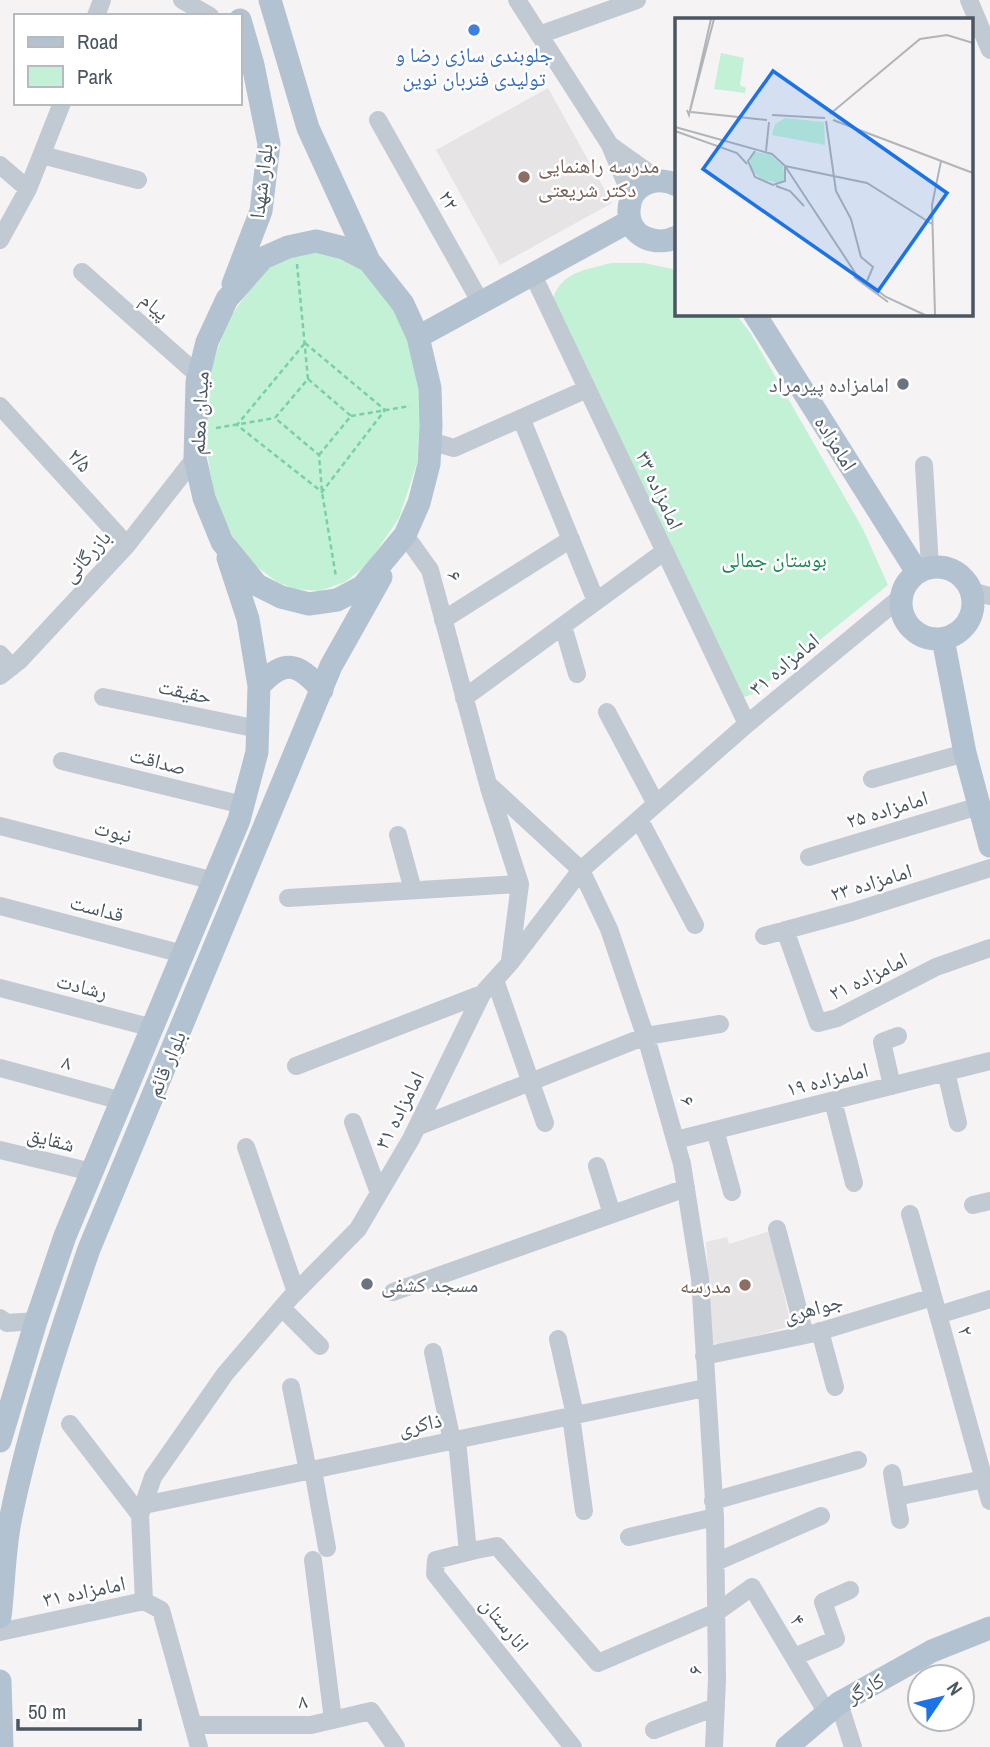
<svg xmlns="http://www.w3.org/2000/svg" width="990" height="1747" viewBox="0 0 990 1747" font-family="'Archivo Narrow','Noto Naskh Arabic',sans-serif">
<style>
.education{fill:#e6e4e5}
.green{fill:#c3f1d5}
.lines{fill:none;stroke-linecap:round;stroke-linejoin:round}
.path{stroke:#7ad0a6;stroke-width:2.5;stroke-dasharray:5 3.5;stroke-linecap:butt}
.minor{stroke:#c1cad2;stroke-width:18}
.major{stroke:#b3c2d1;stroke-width:23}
.shop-dot{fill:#3f7fe0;stroke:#fff;stroke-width:2.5}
.education-dot{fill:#8d6e63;stroke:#fff;stroke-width:2.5}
.worship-dot{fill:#6b7280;stroke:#fff;stroke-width:2.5}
.labels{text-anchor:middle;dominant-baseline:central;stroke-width:5;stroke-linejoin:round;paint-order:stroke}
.shop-label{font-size:21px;fill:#366cbe;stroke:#fff}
.education-label{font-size:21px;fill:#785e54;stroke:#fff;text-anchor:start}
.street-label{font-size:21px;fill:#4a5661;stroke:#fff}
.worship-label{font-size:21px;fill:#5b616d;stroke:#fff;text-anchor:end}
.park-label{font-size:21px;fill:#17864f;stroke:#fff}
.inset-road{fill:none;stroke:#b1b4b9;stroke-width:2}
.view{fill:#1a73e8;fill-opacity:0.15;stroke:#1a73e8;stroke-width:3.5}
.inset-edge{fill:none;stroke:#4a5661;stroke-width:3.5}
</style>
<rect width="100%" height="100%" fill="#f5f3f3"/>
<!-- education -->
<path class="education" d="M548,88L612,203L500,265L436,150Z
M770,1231L791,1326L725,1345L712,1343L706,1242L727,1237L729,1244Z"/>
<!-- green -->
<path class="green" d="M310,251L340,257L367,272L389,298L402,327L415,364L421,405L417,463L399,518L367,565L345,582L319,591L295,589L277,582L256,566L239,546L223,520L213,491L204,431L212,366L227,322L254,283L272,264Z
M611,263H644L677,270V313H735L751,334L863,529L888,585L753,694L738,699L553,298C563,271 586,270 611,263Z"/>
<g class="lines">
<!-- path -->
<path class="path" d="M297,264L308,379
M305,343L385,410L322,492L237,425Z
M351,416L410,406
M216,428L275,418
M319,455L351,416L308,379L275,418L319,455L322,492L336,577"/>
<!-- minor -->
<path class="minor" d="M182,0L210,16
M517,0L610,145L632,198
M969,0L990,50
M96,16L102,0
M539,35L637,0
M378,120L481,303
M610,145L659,180
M42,155L138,180
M0,165L28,189
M0,240L28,189L62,103
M82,272L198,375
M533,275L747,724
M0,406L127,545
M521,418L596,601
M430,441L454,448L587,389
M924,465L930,567
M405,535L430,570L488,784L581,870L609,929L648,1044L682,1164L700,1278L715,1517L717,1679L714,1747
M971,591L990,596
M443,620L571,539
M563,626L577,674
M0,654L12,667
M0,676L19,661L127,545L195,458
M103,697L258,729
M464,698L665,551
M607,712L656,804
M62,761L243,805
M872,779L965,753
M489,788L520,884L510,961
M639,819L695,925
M0,826L214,881
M398,835L413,890
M809,857L979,806
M288,898L520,884
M0,906L183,954
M785,930L818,1023L837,1018L936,967L990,948
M764,936L852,912L990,868
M495,980L545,1123
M0,988L153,1028
M296,1066L482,994
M0,1068L122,1101
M946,1072L958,1123
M892,1086L882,1042L898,1036
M833,1101L854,1183
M353,1122L379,1193
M417,1127L646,1036L720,1024
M715,1130L732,1192
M676,1140L990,1061
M246,1147L296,1292
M0,1150L92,1172
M597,1166L612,1214
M973,1205L990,1201
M910,1214L990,1501
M777,1229L805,1335
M393,1292L686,1188
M282,1308L320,1346
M938,1315L990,1299
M0,1318L7,1323L36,1321
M820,1331L835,1387
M558,1339L575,1415
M433,1352L452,1441
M704,1356L815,1333L933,1297
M291,1387L308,1471
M571,1416L584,1511
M70,1424L140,1515
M457,1440L468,1552
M313,1470L327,1548
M892,1473L900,1520
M896,1497L984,1479
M713,1501L858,1460
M144,1505L705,1388
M629,1537L715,1517
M313,1560L333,1720
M716,1562L821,1516
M144,1601L161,1610L199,1747
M0,1632L144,1601L140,1515L153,1477L225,1374L291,1297L358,1229L411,1139L482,994L510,963L581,870L747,724L901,597
M794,1657L836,1639L823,1602L850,1590
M839,1703L853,1747
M193,1725H311L371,1711L396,1747
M654,1730L716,1707
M573,1747L435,1574L436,1560L476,1550L497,1546L598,1663L717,1612L752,1587L827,1713"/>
<!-- major -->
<path class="major" d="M270,0L308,128L369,261L403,304L418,337L430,388L431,426L429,464L419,503L405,535L362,587L337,600L309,604L281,597L257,585L222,542L204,498L195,458L197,382L207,342L227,299L263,258L288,247L316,241L344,248L369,261
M677,185C656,175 629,184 629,211C628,237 656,247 677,237
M233,284L261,211L269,144L253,65L240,20
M754,313L917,572
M418,337L630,221
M901 603a36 36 0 1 1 72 0a36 36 0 1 1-72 0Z
M943,639L965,753L990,846
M259,686C285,658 298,663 322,690
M0,1441L36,1321L65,1236L239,820L257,752L259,686L248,619L228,558
M0,1617C4,1584 4,1549 11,1516C30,1425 59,1337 89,1249L331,666L381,577
M0,1681L2,1747
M787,1747L839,1703L932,1651L990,1628"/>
</g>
<!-- markers -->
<circle class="shop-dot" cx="474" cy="30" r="7"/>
<g class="education-dot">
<circle cx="524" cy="177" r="7"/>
<circle cx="745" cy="1285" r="7"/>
</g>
<g class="worship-dot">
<circle cx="903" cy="384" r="7"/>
<circle cx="367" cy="1284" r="7"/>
</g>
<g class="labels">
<!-- shop labels -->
<g class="shop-label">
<text x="474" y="54">جلوبندی سازی رضا و<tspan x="474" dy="24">تولیدی فنربان نوین</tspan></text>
</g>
<!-- education labels -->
<g class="education-label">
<text x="538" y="165">مدرسه راهنمایی<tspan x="538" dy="24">دکتر شریعتی</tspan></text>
<text x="731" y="1285" text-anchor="end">مدرسه</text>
</g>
<!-- street labels -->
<g class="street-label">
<text transform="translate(261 181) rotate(-83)">بلوار شهدا</text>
<text transform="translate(449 200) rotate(61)">۲۲</text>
<text transform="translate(155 306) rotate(41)">پیام</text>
<text transform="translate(199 413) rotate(-87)">میدان معلم</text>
<text transform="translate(836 443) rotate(58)">امامزاده</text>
<text transform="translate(80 460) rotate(48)">۲/۵</text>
<text transform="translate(660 490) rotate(65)">امامزاده ۳۳</text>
<text transform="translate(86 556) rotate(-48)">بازرگانی</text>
<text transform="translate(455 576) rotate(74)">۶</text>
<text transform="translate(784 664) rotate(-40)">امامزاده ۳۱</text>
<text transform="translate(185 691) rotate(12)">حقیقت</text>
<text transform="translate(158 761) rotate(14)">صداقت</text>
<text transform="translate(887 809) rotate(-17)">امامزاده ۲۵</text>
<text transform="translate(113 831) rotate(14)">نبوت</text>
<text transform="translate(871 882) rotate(-17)">امامزاده ۲۳</text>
<text transform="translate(97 908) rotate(15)">قداست</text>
<text transform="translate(868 976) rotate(-26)">امامزاده ۲۱</text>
<text transform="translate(82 986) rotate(14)">رشادت</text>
<text transform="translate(67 1062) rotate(15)">۸</text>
<text transform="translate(166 1064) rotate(-67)">بلوار قائم</text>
<text transform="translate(827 1079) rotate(-14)">امامزاده ۱۹</text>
<text transform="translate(688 1101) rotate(74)">۶</text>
<text transform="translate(399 1110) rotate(-63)">امامزاده ۳۱</text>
<text transform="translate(51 1139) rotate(14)">شقایق</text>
<text transform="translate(813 1308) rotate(-15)">جواهری</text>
<text transform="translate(966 1331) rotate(74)">۲</text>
<text transform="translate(420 1424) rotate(-12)">ذاکری</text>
<text transform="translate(84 1591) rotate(-12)">امامزاده ۳۱</text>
<text transform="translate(798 1620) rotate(59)">۴</text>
<text transform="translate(505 1624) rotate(51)">انارستان</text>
<text transform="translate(694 1670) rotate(-90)">۶</text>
<text transform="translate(865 1688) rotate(-29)">کارگر</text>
<text transform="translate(303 1701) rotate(-4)">۸</text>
</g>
<!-- worship labels -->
<g class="worship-label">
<text x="889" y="384">امامزاده پیرمراد</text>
<text x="381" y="1284" text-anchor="start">مسجد کشفی</text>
</g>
<!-- park labels -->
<g class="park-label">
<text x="774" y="559">بوستان جمالی</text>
</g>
</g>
<!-- overview -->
<g transform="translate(675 18)">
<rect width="298" height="298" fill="#f5f3f3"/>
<path d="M46,35L69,40L65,67L71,70L70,75L39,71ZM110,100L149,104L150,127L97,117L100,106ZM81,134L94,136L108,148L110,161L103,165L86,161L76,151L75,138Z" fill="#c3f1d5"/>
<path class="inset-road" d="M12,92L14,97L36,1M15,93L39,1M16,94L92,102M155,96L245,21L272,17L298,25M97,97L150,100M158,102L298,155M151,103L161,173L176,201L186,239L198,249L192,263M0,109L97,136L110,148V163L98,167L80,159L73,143L80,133M0,113L62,135L72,146M91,133L94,104M110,148L192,165L257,206M110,148L181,256L211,279L250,297M101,168L115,173L129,188M179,259L213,284M260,297L257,187L266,143"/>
<path class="view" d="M98,53L272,175L203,273L28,151Z"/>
<rect width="298" height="298" class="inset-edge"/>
</g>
<!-- legend -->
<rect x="14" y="14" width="228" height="91" fill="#ffffff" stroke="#b7bbc0" stroke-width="2"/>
<rect x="28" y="37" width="35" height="10" fill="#b3c2d1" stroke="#b7bbc0" stroke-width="2"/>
<text x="77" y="49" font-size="21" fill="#4a5661">Road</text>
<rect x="28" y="66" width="35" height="21" fill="#c3f1d5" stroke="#b7bbc0" stroke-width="2"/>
<text x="77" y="84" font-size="21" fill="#4a5661">Park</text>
<!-- north arrow -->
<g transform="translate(941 1698) rotate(55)"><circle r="33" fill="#ffffff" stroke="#b7bbc0" stroke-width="2"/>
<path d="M0-5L12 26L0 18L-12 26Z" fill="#1a73e8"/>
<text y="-10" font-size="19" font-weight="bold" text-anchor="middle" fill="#4a5661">N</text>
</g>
<!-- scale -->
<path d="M18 1719v10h122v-10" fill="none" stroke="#4a5661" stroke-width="3.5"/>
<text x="28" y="1719" font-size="21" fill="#4a5661" stroke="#ffffff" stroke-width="5" paint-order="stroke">50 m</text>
</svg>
